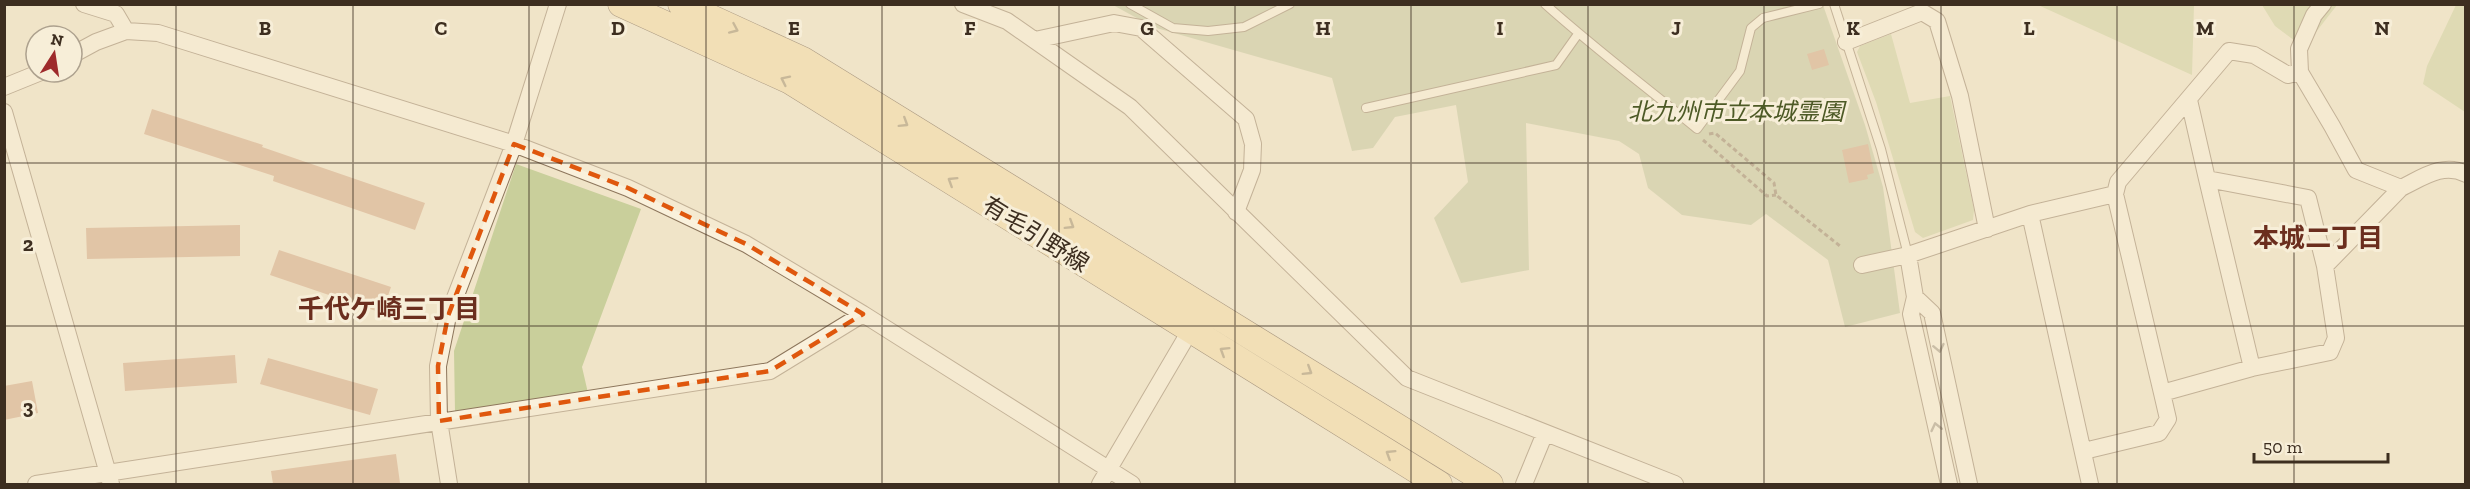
<svg xmlns="http://www.w3.org/2000/svg" width="2470" height="489" viewBox="0 0 2470 489" font-family="'Zilla Slab','Noto Sans JP',serif">
<style>
.green{fill:#c9cf9b}
.cemetery{fill:#bfc49a}
.building{fill:#cf9f7d}
.lines{fill:none;stroke-linecap:round;stroke-linejoin:round}
.service-casing{stroke:#8d765c;stroke-width:10}
.minor-casing{stroke:#8d765c;stroke-width:18}
.primary-casing{stroke:#5b4430;stroke-width:27}
.path{stroke:#8d765c;stroke-width:3;stroke-dasharray:4.5 3;stroke-linecap:butt}
.service{stroke:#faf1dc;stroke-width:8}
.minor{stroke:#faf1dc;stroke-width:16}
.primary{stroke:#f3d9a0;stroke-width:26}
.oneway{stroke:#988460}
.oneway2{stroke:#9c907e}
.marked{fill:none;stroke:#df570d;stroke-width:4.5;stroke-dasharray:12 8;stroke-linejoin:round}
.grid{fill:none;stroke:#3d2e20;stroke-width:1.5;stroke-opacity:0.55}
.labels{text-anchor:middle;dominant-baseline:central;stroke-width:6;stroke-linejoin:round;paint-order:stroke}
.park-label{font-size:24px;font-style:italic;fill:#4d5a26;stroke:#f7eed8}
.street-label{font-size:24px;fill:#3d2e20;stroke:#f7eed8}
.neighbourhood-label{font-size:26px;font-weight:bold;fill:#6b2e1e;stroke:#f7eed8}
.grid-label{font-size:20px;text-anchor:middle;font-weight:bold;fill:#3d2e20;stroke:#f7eed8;stroke-width:6;stroke-linejoin:round;paint-order:stroke}
</style>
<rect width="100%" height="100%" fill="#f0e4c8"/>
<!-- green -->
<path class="green" d="M2038,5H2194L2192,75Z
M2262,5H2337L2313,36L2299,44L2275,26Z
M2456,5H2465V112L2423,84L2427,66Z
M1891,34L1910,103L1950,96L1974,210L1973,220L1923,238L1915,232L1876,102L1857,52L1860,46Z
M516,164L641,209L582,367L588,393L455,412L454,351Z"/>
<!-- cemetery -->
<path class="cemetery" d="M1113,5H1823L1865,125L1883,187L1900,313L1845,327L1828,260L1766,214L1751,225L1682,215L1648,188L1639,154L1619,141L1526,123L1529,270L1461,283L1434,218L1468,182L1456,105L1395,117L1373,148L1352,151L1332,78L1153,27Z"/>
<!-- building -->
<path class="building" d="M1824,49L1829,65L1812,70L1807,54Z
M152,109L263,145L262,147L425,203L415,230L273,181L274,176L144,134Z
M1868,144L1874,173L1867,175L1868,179L1849,183L1842,150Z
M240,225V256L87,259L86,228Z
M279,250L391,287L382,313L270,275Z
M235,355L237,383L125,391L123,363Z
M268,358L378,389L370,415L260,384Z
M32,381L38,413L4,420V386Z
M396,454L400,483L273,484L271,471Z"/>
<g class="lines">
<!-- service casing -->
<g class="service-casing">
<path id="service" d="M1130,4L1173,28L1208,31L1244,27L1290,4
M1545,4C1594,48 1646,87 1697,129L1740,71L1751,28L1763,18L1819,4
M1834,4L1881,149L1908,255
M1366,108L1556,65L1578,34"/>
</g>
<!-- minor casing -->
<g class="minor-casing">
<path id="minor" d="M84,4L116,14L126,31
M963,4L1007,21L1130,107L1407,378L1675,484
M2323,4L2314,15L2299,49L2300,72L2332,126L2356,170L2401,188C2422,178 2443,162 2466,174
M1035,40L1114,23L1141,28L1246,119L1253,144L1252,170L1236,212
M1846,42L1922,12L1937,21L1960,96L1987,229
M72,55L96,42L126,31L158,33L514,144L628,188L746,244L863,314L1132,484
M4,87L41,72
M4,112L111,484
M2207,179L2252,368
M2115,194L2162,393
M2030,214L2090,484
M1908,255L1915,297L1911,314L1949,484
M1862,265L1908,255L2030,214L2115,194L2118,182L2229,51L2254,55L2288,75L2300,72
M2325,266L2401,188
M1915,297L1932,313L1969,484
M2084,451L2159,433L2168,419L2162,393L2252,368L2330,352L2336,338L2325,266L2308,198L2207,179L2189,100
M36,484L770,371L863,314
M449,484L439,421L438,366L448,316L514,144L558,4
M1100,484L1204,307
M1524,484L1545,433"/>
</g>
<!-- primary casing -->
<g class="primary-casing">
<path id="primary" d="M621,4L790,81L1439,484
M681,4L803,60L1490,484"/>
</g>
<!-- path -->
<path class="path" d="M1709,134L1715,133L1774,183L1776,195L1840,246
M1703,140L1767,196L1776,195"/>
<!-- service -->
<use href="#service" class="service"/>
<!-- minor -->
<use href="#minor" class="minor"/>
<!-- primary -->
<use href="#primary" class="primary"/>
</g>
<!-- one-way arrows -->
<defs><path id="oneway-chevron" d="M-2-3.5L2.5 0L-2 3.5" fill="none" stroke-width="1.6" stroke-linecap="round" stroke-linejoin="round" transform="scale(1.5)"/></defs>
<g class="oneway">
<use href="#oneway-chevron" transform="translate(734 29) rotate(24)"/>
<use href="#oneway-chevron" transform="translate(785 80) rotate(-154)"/>
<use href="#oneway-chevron" transform="translate(904 123) rotate(32)"/>
<use href="#oneway-chevron" transform="translate(952 181) rotate(-148)"/>
<use href="#oneway-chevron" transform="translate(1070 225) rotate(32)"/>
<use href="#oneway-chevron" transform="translate(1224 351) rotate(-148)"/>
<use href="#oneway-chevron" transform="translate(1308 371) rotate(32)"/>
<use href="#oneway-chevron" transform="translate(1390 454) rotate(-148)"/>
</g>
<g class="oneway2">
<use href="#oneway-chevron" transform="translate(1939 348) rotate(78)"/>
<use href="#oneway-chevron" transform="translate(1936 427) rotate(-103)"/>
</g>
<!-- marked area -->
<path d="M0 0H2470V489H0ZM514,144L628,188L746,244L863,314L770,371L439,421L438,366L448,316Z" fill="#f0e4c8" fill-opacity=".55" fill-rule="evenodd"/>
<path class="marked" d="M514,144L628,188L746,244L863,314L770,371L439,421L438,366L448,316Z"/>
<!-- grid -->
<path class="grid" d="M176,4V484M353,4V484M529,4V484M706,4V484M882,4V484M1059,4V484M1235,4V484M1411,4V484M1588,4V484M1764,4V484M1941,4V484M2117,4V484M2294,4V484M4,163H2466M4,326H2466"/>
<g class="labels">
<!-- park labels -->
<g class="park-label">
<text x="1736" y="111">北九州市立本城霊園</text>
</g>
<!-- street labels -->
<g class="street-label">
<text transform="translate(1036 234) rotate(32)">有毛引野線</text>
</g>
<!-- neighbourhood labels -->
<g class="neighbourhood-label">
<text x="2318" y="238">本城二丁目</text>
<text x="389" y="309">千代ケ崎三丁目</text>
</g>
</g>
<g class="grid-label">
<text x="265" y="35">B</text>
<text x="441" y="35">C</text>
<text x="618" y="35">D</text>
<text x="794" y="35">E</text>
<text x="970" y="35">F</text>
<text x="1147" y="35">G</text>
<text x="1323" y="35">H</text>
<text x="1500" y="35">I</text>
<text x="1676" y="35">J</text>
<text x="1853" y="35">K</text>
<text x="2029" y="35">L</text>
<text x="2205" y="35">M</text>
<text x="2382" y="35">N</text>
<text x="28" y="251">2</text>
<text x="28" y="414">3</text>
</g>
<!-- border -->
<rect width="2470" height="489" fill="none" stroke="#3d2e20" stroke-width="12"/>
<!-- north arrow -->
<g transform="translate(54 54) rotate(12)"><circle r="28" fill="#f7eed8" stroke="#ada18e" stroke-width="1.5"/>
<path d="M0-4.5L10 22L0 15L-10 22Z" fill="#9e2a2b"/>
<text y="-9" font-size="16" font-weight="bold" text-anchor="middle" fill="#3d2e20">N</text>
</g>
<!-- scale -->
<path d="M2254 453v9h134v-9" fill="none" stroke="#3d2e20" stroke-width="3"/>
<text x="2263" y="453" font-size="18" fill="#3d2e20" stroke="#f7eed8" stroke-width="4.5" paint-order="stroke">50 m</text>
</svg>
